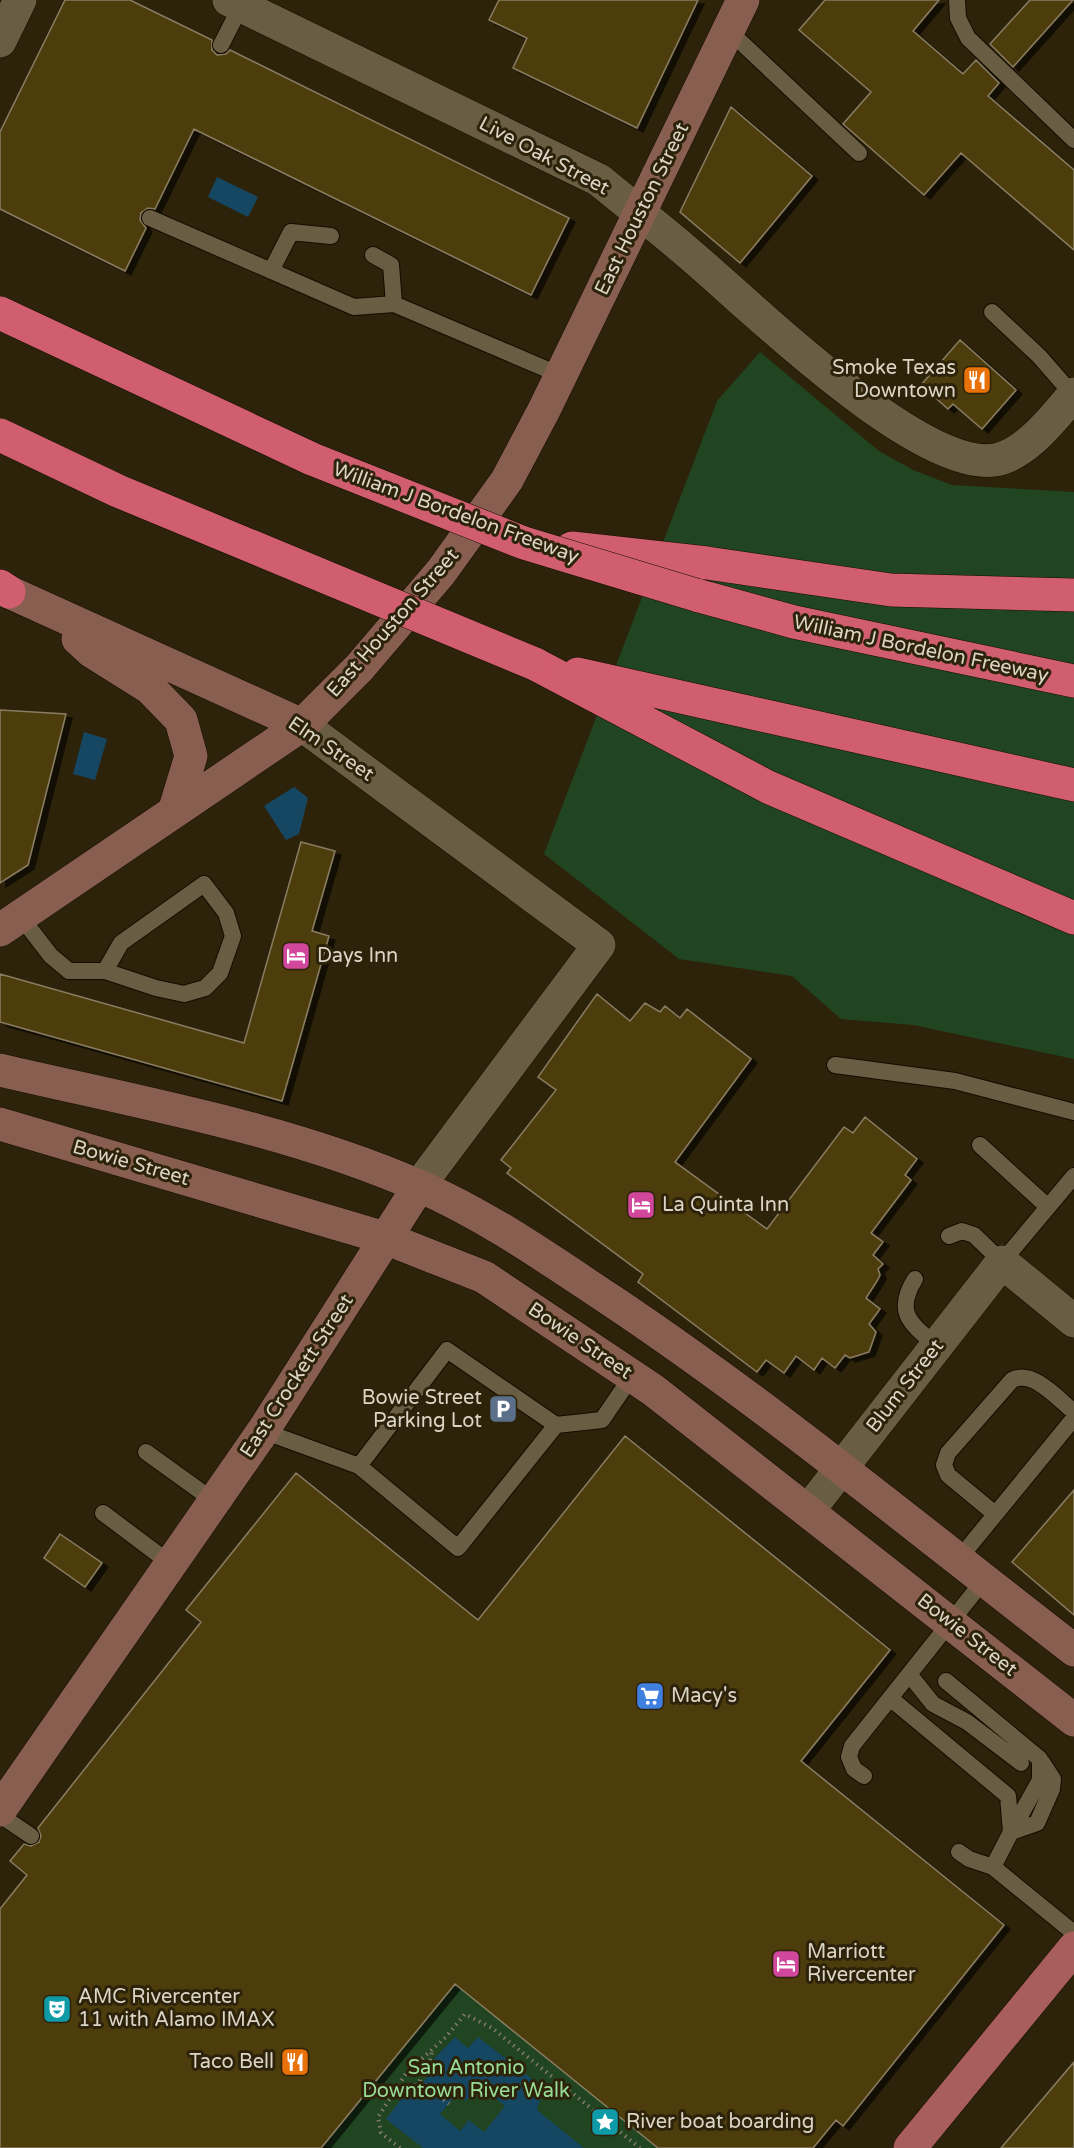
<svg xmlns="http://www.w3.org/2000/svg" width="1074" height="2148" viewBox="0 0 1074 2148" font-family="'Varela Round',sans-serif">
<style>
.green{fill:#214421}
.water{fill:#164762;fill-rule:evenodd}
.building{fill:#4e3c0b;stroke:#887d62;stroke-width:1.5;filter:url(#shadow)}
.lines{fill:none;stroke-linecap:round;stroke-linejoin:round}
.lane-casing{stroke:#150c00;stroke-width:18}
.street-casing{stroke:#150c00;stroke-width:34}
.secondary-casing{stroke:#150c00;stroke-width:34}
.primary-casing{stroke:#150c00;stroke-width:34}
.highway-casing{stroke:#150c00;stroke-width:34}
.path{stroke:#837b67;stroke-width:4;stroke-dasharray:1.5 4.5;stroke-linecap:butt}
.lane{stroke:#695e43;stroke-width:16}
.street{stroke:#695e43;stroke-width:33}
.secondary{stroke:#885e50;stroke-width:33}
.primary{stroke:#a75e5d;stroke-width:33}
.highway{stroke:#d15e6f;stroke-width:33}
.highway-bridge-casing{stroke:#150c00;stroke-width:34;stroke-linecap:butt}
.highway-bridge{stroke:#d15e6f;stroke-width:33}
.labels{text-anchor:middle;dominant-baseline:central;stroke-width:6;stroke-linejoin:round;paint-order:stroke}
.street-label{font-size:20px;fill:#dbd5c6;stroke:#2d230a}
.poi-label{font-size:20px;fill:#dbd5c6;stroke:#2d230a;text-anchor:start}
.park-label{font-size:20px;fill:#99dc98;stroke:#2d230a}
</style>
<defs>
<filter id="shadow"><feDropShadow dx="6" dy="4" stdDeviation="0" flood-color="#0009"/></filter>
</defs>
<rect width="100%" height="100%" fill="#2d230a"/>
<!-- green -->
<path class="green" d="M760,352L879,451L913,470L952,485L1074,492V1059L913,1025L841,1019L792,976L679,959L544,854L717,401Z
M455,1984L658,2148H328L324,2145Z"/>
<!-- water -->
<path class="water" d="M217,177L258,197L248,217L208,197Z
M84,732L107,739L95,780L73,774Z
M294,787L308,798L299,834L286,840L264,806Z
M455,2037L468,2048L478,2037L544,2088L537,2110L584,2148H423L386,2119L403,2097L418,2089L429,2075L435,2058ZM479,2085L505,2106L484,2132L469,2120L460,2131L440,2114L457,2094L466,2101Z"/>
<!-- building -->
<path class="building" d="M65,0H130L212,40V50L217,55L226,54L230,50L569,218L531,295L194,129L155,209L148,208L141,213L140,220L146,228L125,271L0,209V132Z
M499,0H698L637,128L513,68L527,38L489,20Z
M825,0H939L913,31L963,74L976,60L999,83L988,96L1074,170V250L961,153L924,195L843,124L871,92L799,30Z
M1030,0H1073L1013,67L990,44Z
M731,107L812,176L740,263L680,212Z
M960,340L1016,390L982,429L953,404L948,409L921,385Z
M0,710L66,714L28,865L0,883Z
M301,842L335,851L312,931L329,936L282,1101L0,1022V974L244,1043Z
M597,994L630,1021L645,1003L660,1012L665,1006L680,1018L687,1009L751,1059L675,1162L767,1229L844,1127L853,1133L865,1117L917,1159L905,1175L911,1180L871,1233L883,1242L873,1255L883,1264L878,1269L880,1275L877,1281L866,1298L880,1309L869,1324L876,1332L869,1352L850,1358L845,1355L835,1368L822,1358L814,1370L796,1356L784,1373L766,1360L757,1372L638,1282L643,1274L507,1173L511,1168L501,1160L556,1090L538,1077Z
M625,1436L890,1650L801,1761L1004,1925L843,2126L836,2120L813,2148H658L455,1984L321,2148H0V1909L27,1875L10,1861L24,1844L31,1846L39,1842L41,1836L38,1828L201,1622L186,1610L296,1473L478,1620Z
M1074,1490V1615L1012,1562Z
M60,1534L102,1563L85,1587L44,1558Z
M1074,2062V2148H1001Z"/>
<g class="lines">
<!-- lane casing -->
<g class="lane-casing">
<path id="lane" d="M957,0L958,18L968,38L1074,140
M728,30L859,153
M221,45L241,6
M150,218L354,307L394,304L560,375
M373,255L391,265L394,304
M271,271L291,232L331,236
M992,312L1039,356L1073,395
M20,916L51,956L69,971H105L156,988L184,994L205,988L220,973L233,936L226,913L204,884L121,943L105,971
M835,1065L955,1081L1074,1112
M980,1145L1048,1207
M949,1236L962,1231L974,1235L1002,1262L1074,1176
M915,1279C894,1313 911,1324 937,1346
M263,1431L359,1466L458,1548L556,1425L602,1420L632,1376
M146,1452L214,1501
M359,1466L447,1350L556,1425
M103,1513L171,1564
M995,1514L948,1475L944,1465L948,1453L1012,1380C1033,1369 1058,1399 1074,1412
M958,1560L1074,1418
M909,1674L933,1704L967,1722L1021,1763
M946,1681L1040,1759V1780L1011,1832
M890,1698L1008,1796L1011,1832L993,1867
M864,1776L854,1769L849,1757L852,1746L984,1580
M0,1815L31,1836
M1011,1832L1037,1823L1052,1789L1053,1779L1042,1762
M959,1852L969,1859L993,1867L1074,1933"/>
</g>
<!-- street casing -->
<g class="street-casing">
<path id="street" d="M229,0L599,180C628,204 658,227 687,252C747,302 918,472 995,460C1026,455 1055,416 1074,394
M0,41L20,0
M302,725L599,945L419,1186
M808,1511L1002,1262L1074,1321"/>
</g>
<!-- secondary casing -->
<g class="secondary-casing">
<path id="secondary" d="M0,588L302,725
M78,639L91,651L150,688L181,720L191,756L174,812
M0,930L302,725L359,668L441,572L507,480L544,410L743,0
M0,1070C141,1103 286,1128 419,1186C488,1216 550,1260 612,1301C772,1408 921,1532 1074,1650
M0,1124L385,1238L484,1277L653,1390L1074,1720
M0,1810L263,1431L419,1186"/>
</g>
<!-- primary casing -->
<g class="primary-casing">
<path id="primary" d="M910,2148L1074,1948"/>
</g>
<!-- highway casing -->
<g class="highway-casing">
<path id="highway" d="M572,548L707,563L891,590L1074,595
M0,586L9,592
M696,595L794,622L1074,681
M535,664L768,787L1074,918
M578,674L1074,785"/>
</g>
<!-- path -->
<path class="path" d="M420,2081L449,2104
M393,2095C417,2090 428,2075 432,2051
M400,2148L381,2133L378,2117L407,2072L446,2037L465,2014L492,2028L640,2148"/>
<!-- lane -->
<use href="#lane" class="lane"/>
<!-- street -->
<use href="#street" class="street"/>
<!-- secondary -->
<use href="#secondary" class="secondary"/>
<!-- primary -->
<use href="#primary" class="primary"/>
<!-- highway -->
<use href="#highway" class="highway"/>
<!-- highway-bridge casing -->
<g class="highway-bridge-casing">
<path id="highway-bridge" d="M0,313L312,459L524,543L696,595
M0,435L118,491L535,664"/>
</g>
<!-- highway-bridge -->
<use href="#highway-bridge" class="highway-bridge"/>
</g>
<!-- icons -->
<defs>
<g id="restaurant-square" transform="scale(1.5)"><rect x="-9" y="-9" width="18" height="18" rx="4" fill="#e8710a" stroke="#2d230a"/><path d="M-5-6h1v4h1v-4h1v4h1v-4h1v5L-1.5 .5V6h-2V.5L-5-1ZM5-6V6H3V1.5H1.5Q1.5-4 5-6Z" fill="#fff"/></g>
<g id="hotel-square" transform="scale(1.5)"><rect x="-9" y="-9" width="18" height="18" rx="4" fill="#d1479c" stroke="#2d230a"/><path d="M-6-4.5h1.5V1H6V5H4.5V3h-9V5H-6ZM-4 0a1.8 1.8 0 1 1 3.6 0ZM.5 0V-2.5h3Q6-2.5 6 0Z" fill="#fff"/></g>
<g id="parking-square" transform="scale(1.5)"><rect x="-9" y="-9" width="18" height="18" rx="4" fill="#5c6f8a" stroke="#2d230a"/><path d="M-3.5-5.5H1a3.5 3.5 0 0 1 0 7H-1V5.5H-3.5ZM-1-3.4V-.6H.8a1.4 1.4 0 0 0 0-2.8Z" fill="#fff"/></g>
<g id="supermarket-square" transform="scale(1.5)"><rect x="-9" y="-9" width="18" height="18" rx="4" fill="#3f7fe0" stroke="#2d230a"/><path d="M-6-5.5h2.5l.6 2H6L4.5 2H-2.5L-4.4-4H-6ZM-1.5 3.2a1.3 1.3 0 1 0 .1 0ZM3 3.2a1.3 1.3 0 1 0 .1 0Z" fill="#fff"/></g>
<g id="theatre-square" transform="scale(1.5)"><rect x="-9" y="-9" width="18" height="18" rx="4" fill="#0f9aa8" stroke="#2d230a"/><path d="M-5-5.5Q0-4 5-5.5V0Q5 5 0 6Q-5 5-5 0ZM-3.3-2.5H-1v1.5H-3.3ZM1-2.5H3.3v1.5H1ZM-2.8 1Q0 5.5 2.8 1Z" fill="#fff"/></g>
<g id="sight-square" transform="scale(1.5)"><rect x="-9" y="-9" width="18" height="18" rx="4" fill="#0f9aa8" stroke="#2d230a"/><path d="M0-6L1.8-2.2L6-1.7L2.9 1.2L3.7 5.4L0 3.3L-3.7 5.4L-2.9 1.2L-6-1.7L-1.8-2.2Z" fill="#fff"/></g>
</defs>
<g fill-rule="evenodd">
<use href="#restaurant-square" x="977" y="380"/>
<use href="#hotel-square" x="296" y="956"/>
<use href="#hotel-square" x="641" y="1205"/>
<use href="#parking-square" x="503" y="1409"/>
<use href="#supermarket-square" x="650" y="1696"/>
<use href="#hotel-square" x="786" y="1964"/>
<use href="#theatre-square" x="57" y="2009"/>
<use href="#restaurant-square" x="295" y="2062"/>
<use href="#sight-square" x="605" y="2122"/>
</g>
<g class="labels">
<!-- street labels -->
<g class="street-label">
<text transform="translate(544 156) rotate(28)">Live Oak Street</text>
<text transform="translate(642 209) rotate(-64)">East Houston Street</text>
<text transform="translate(456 513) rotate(20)">William J Bordelon Freeway</text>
<text transform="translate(393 623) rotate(-49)">East Houston Street</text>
<text transform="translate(921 649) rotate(12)">William J Bordelon Freeway</text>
<text transform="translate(331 749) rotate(34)">Elm Street</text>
<text transform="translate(131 1163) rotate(16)">Bowie Street</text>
<text transform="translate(580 1341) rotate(34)">Bowie Street</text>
<text transform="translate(297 1376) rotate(-57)">East Crockett Street</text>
<text transform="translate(905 1386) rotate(-52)">Blum Street</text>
<text transform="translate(967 1635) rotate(38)">Bowie Street</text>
</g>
<!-- poi labels -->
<g class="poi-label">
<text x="956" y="368" text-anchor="end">Smoke Texas<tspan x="956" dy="23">Downtown</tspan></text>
<text x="317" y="956">Days Inn</text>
<text x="662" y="1205">La Quinta Inn</text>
<text x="482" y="1398" text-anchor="end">Bowie Street<tspan x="482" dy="23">Parking Lot</tspan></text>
<text x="671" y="1696">Macy's</text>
<text x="807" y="1952">Marriott<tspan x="807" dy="23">Rivercenter</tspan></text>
<text x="78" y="1997">AMC Rivercenter<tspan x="78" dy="23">11 with Alamo IMAX</tspan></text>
<text x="274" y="2062" text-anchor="end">Taco Bell</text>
<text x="626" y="2122">River boat boarding</text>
</g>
<!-- park labels -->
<g class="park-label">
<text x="466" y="2068">San Antonio<tspan x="466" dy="23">Downtown River Walk</tspan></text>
</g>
</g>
</svg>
